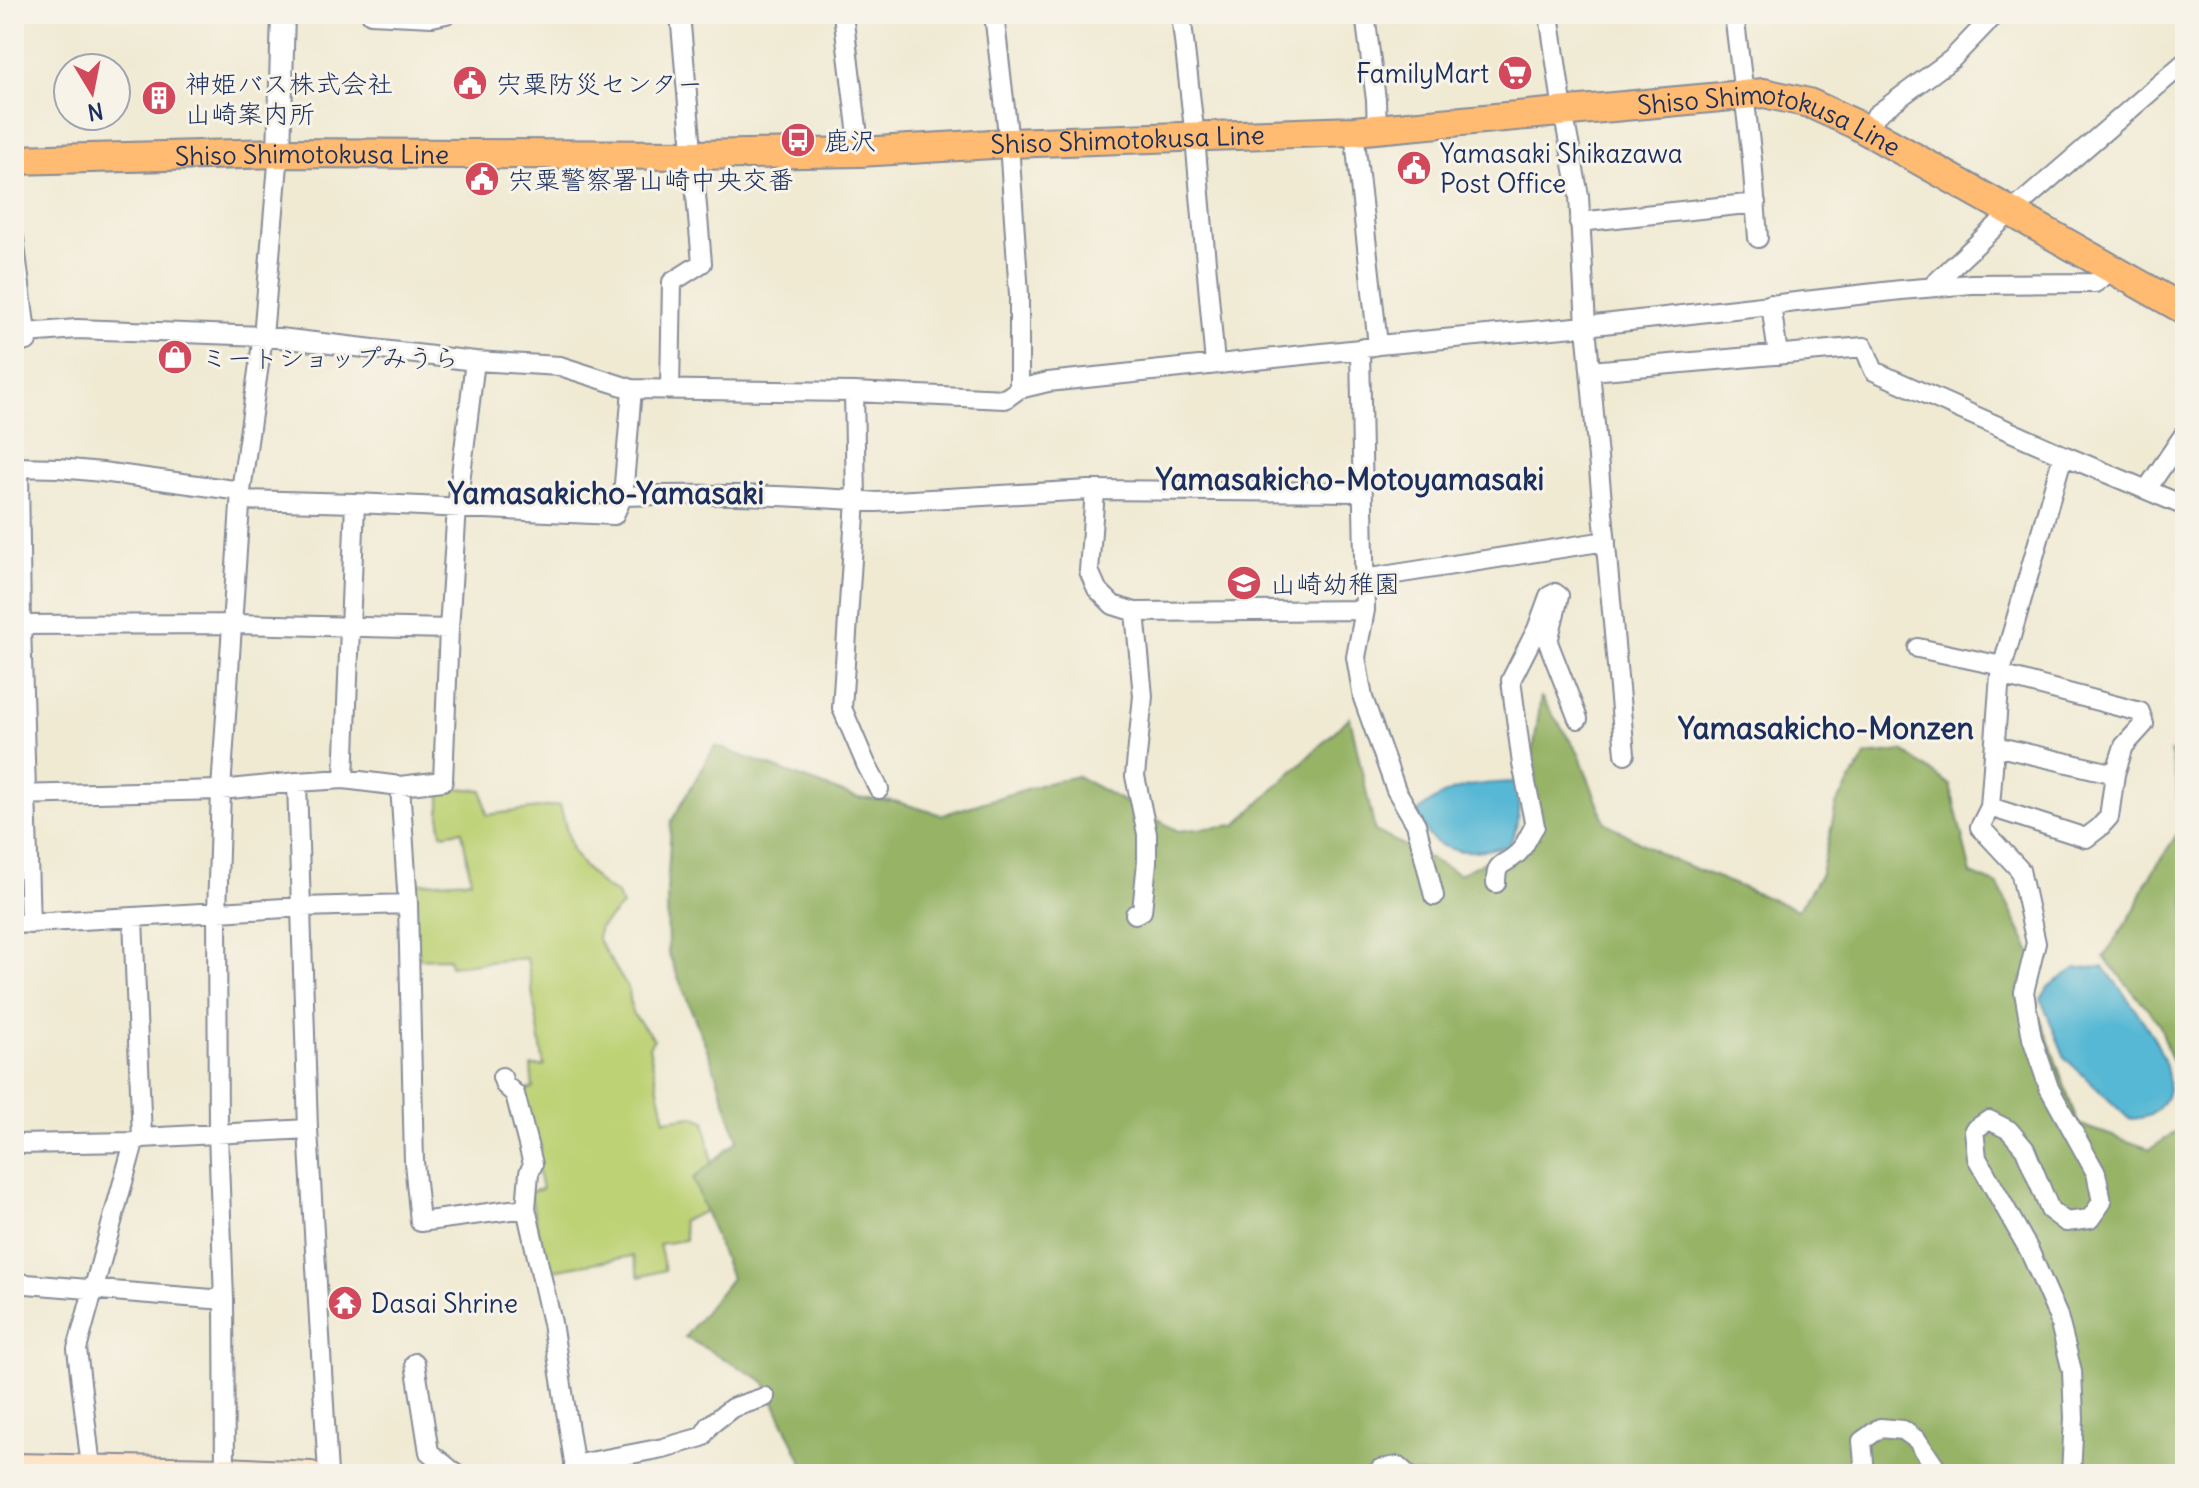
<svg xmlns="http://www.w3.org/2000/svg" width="2199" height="1488" viewBox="0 0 2199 1488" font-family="Delius,'Klee One',sans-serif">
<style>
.green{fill:#bdd174;stroke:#6c8069;stroke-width:2}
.forest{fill:#96b366;stroke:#587162;stroke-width:2}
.water{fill:#56b8d4;stroke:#387499;stroke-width:2}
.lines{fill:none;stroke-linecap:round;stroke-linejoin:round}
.minor-casing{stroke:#868c98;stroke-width:22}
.tertiary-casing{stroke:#868c98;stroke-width:26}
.secondary-casing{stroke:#868c98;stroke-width:28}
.primary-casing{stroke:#868c98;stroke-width:32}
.minor{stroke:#fff;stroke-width:18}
.tertiary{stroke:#fff;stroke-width:22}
.secondary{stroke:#ffe4c6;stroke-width:24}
.primary{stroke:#ffbb71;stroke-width:28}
.labels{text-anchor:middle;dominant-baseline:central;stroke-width:6;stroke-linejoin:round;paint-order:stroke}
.poi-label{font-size:26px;fill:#1b2f5e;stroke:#f7f3e8;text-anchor:start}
.street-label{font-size:26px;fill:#1b2f5e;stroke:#f7f3e8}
.quarter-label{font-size:30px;font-weight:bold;fill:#1b2f5e;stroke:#f7f3e8}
</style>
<rect width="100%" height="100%" fill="#f7f3e8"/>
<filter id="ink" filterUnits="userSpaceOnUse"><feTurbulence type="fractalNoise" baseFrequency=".0125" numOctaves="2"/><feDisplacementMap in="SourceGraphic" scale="16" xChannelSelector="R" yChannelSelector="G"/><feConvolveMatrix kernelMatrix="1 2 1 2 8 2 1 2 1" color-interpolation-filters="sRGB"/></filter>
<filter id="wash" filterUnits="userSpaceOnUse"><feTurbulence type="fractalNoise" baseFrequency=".006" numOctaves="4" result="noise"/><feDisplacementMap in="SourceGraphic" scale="32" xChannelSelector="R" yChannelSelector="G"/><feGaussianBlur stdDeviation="1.8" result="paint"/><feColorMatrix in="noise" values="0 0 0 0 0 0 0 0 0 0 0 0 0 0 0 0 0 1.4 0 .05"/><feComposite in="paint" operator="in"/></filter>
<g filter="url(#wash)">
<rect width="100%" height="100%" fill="#f0ead3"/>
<!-- green -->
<path class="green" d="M440,787L482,790L487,815L560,805L572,850L584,867L605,888L616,893L622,906L600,927L597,938L629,990L632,1013L654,1039L649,1047L665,1120L693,1116L705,1121L712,1163L693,1179L706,1211L682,1221L686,1240L659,1244L665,1270L639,1277L633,1256L546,1271L530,1192L542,1189L520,1092L533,1088L531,1066H544L527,958L450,966L449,958L405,959L402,884L471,880L462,831L442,834L440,822Z"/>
<!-- forest -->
<path class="forest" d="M1541,697L1579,754L1605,822L1666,857L1798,910L1821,874L1836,805L1866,755L1903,751L1950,785L1971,874L1998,885L2036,963L2021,980L2041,1020L2078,1124L2150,1149L2185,1126V1474H808L764,1381L685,1337L731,1278L693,1179L738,1140L711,1059L668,952L667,893L671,822L715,746L857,798L894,801L942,815L1043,784L1077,776L1178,831L1236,825L1350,717L1375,831L1459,874L1520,845Z
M2170,752L2185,757V1098L2159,1023L2104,957L2137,906L2145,884L2179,831L2177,784Z"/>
<!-- water -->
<path class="water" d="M1518,782C1519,802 1520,829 1508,846C1482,851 1450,858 1429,836C1424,830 1421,820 1417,813C1450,784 1477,783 1518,782Z
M2104,967C2125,996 2183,1062 2165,1099C2156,1115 2148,1118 2129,1119L2065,1058L2041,999L2049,986L2076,968Z"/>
</g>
<g filter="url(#ink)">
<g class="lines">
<!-- minor casing -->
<g class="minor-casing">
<path id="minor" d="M371,14L432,17L446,14
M843,14L860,152
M994,14L1009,143L1019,295V389
M1181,14L1195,138L1215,364
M1365,14L1376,100L1377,129
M1549,14L1563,111L1579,196L1586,326L1625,754
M1734,14L1752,159L1758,238
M1354,131L1378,345
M1869,132L1876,115L1952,59L1995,14
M1579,222L1756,203
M14,238L27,341L14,343
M1931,287L2011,212L2185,62
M1771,304L1778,355
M27,333L77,329L263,336L475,361L560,366L632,389L854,392L1005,399L1019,389L1048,382L1360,349L1378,345L1586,326L1901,290L1972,284L2095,283L2112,270
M1360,349L1365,610L1356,657L1363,698L1396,790L1416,824L1434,896
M1591,371L1864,347L1874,371L2063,455L2185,506
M670,389L672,282L702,263L680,14
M854,392L856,500L842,708L866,764L879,789
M2063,455L2000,675L1990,807L1980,827L2020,870L2036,943L2024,992L2032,1038L2049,1088L2096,1173L2102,1202L2090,1219L2066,1222L2050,1210L2025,1149L2009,1130L1989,1120L1974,1130L1977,1158L2029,1250L2058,1316L2072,1371L2074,1418L2071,1474
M14,467L59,468L102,472L241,491
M19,468L21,625L30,924
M2147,489L2185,433
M1095,491L1089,571L1097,589L1113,605L1135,612L1365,610
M623,496L632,389
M241,500L355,503L614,515L623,496C708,493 793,495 877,502L1089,490L1362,492
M1364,579L1606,541
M14,625L234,624L449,629
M1918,648L2002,666
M1995,746L2115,774
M344,779L355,503
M297,782L308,1129L328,1474
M400,786L408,904L414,1162L420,1222L526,1208L552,1323L576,1474
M14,795L221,790L297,782L344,779L400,786L443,781L449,629L457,507L475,361
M1990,807L2086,838L2099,828L2109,817L2115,774L2124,746L2144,724L2140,712L2000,675
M1496,883C1496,860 1503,867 1517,854C1524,849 1529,834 1535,826L1522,764L1511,680L1537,629L1549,596L1555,593L1559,596L1548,642L1578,719
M1135,914L1142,911L1147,862V834L1135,776L1143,696L1135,612
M133,918L142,1138
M14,924L302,907L408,904
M502,1077L505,1085L515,1094L533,1164L529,1173L526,1208
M14,1144L134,1142L142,1138L308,1129
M14,1283L224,1300
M415,1363L429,1452L456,1474
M574,1465L663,1448L702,1437L710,1425L732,1408L765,1397
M91,1467L77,1349L134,1142
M225,1474L224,1300L218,1133L217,912L221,790L241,491L263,336L279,153
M1381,1474L1380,1469L1398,1466L1407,1474
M1865,1474L1862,1441L1880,1428L1903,1430L1917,1440L1940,1474"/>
</g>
<!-- tertiary casing -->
<g class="tertiary-casing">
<path id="tertiary" d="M279,153L283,14"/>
</g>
<!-- secondary casing -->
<g class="secondary-casing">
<path id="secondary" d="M14,1466L225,1470L311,1474"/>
</g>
<!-- primary casing -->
<g class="primary-casing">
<g id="primary">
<path id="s1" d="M14,160L279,153L694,155L860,152L1009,143L1354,131L1764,93L1809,103L1855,124L2185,310"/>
</g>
</g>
<!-- minor -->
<use href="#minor" class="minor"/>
<!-- tertiary -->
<use href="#tertiary" class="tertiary"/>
<!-- secondary -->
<use href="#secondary" class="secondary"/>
<!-- primary -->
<use href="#primary" class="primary"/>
</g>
</g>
<!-- icons -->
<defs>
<g id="supermarket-disc" transform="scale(1.8)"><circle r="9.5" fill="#d1495b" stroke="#f7f3e8"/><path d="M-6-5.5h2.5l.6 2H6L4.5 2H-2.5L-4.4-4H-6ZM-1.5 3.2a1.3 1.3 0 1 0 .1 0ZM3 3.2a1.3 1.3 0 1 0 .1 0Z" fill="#fff"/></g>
<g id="civic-disc" transform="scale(1.8)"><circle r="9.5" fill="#d1495b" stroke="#f7f3e8"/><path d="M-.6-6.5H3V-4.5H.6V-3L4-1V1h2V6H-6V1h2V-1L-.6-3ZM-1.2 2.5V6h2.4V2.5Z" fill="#fff"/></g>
<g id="building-disc" transform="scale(1.8)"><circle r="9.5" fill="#d1495b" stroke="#f7f3e8"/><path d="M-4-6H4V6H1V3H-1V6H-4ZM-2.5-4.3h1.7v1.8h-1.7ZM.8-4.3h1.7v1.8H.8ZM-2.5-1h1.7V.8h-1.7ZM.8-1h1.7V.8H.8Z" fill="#fff"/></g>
<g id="bus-disc" transform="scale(1.8)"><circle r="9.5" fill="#d1495b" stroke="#f7f3e8"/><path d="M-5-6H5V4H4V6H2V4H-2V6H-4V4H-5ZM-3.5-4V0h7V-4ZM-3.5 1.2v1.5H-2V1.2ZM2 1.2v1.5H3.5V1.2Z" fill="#fff"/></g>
<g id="shop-disc" transform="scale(1.8)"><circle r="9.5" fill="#d1495b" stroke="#f7f3e8"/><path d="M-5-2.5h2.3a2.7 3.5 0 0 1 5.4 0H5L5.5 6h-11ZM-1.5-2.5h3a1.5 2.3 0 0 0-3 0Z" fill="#fff"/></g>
<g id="school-disc" transform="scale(1.8)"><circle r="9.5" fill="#d1495b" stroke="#f7f3e8"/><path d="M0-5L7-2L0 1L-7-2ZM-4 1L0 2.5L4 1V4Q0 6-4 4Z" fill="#fff"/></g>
<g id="temple-disc" transform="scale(1.8)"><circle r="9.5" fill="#d1495b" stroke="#f7f3e8"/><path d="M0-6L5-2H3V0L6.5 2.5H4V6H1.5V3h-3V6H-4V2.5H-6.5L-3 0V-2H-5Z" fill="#fff"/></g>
</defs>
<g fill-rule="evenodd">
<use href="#supermarket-disc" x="1515" y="73"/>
<use href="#civic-disc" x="470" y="83"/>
<use href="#building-disc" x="159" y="98"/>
<use href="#bus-disc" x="798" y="140"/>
<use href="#civic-disc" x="1414" y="168"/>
<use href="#civic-disc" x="482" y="179"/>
<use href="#shop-disc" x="175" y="357"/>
<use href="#school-disc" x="1244" y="583"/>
<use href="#temple-disc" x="345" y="1303"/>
</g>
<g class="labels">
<!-- poi labels -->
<g class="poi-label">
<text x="1489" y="73" text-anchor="end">FamilyMart</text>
<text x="185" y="83">神姫バス株式会社<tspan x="185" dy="30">山崎案内所</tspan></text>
<text x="496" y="83">宍粟防災センター</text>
<text x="824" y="140">鹿沢</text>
<text x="1440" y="153">Yamasaki Shikazawa<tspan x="1440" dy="30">Post Office</tspan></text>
<text x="508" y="179">宍粟警察署山崎中央交番</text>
<text x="201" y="357">ミートショップみうら</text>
<text x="1270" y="583">山崎幼稚園</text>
<text x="371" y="1303">Dasai Shrine</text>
</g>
<!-- street labels -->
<g class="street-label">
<text stroke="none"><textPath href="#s1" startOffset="1762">Shiso Shimotokusa Line</textPath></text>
<text stroke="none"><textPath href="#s1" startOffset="1114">Shiso Shimotokusa Line</textPath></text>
<text stroke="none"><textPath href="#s1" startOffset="298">Shiso Shimotokusa Line</textPath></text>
</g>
<!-- quarter labels -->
<g class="quarter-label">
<text x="1350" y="479">Yamasakicho-Motoyamasaki</text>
<text x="606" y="493">Yamasakicho-Yamasaki</text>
<text x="1826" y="728">Yamasakicho-Monzen</text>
</g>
</g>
<!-- margin -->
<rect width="2199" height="1488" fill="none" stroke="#f7f3e8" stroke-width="48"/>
<!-- north arrow -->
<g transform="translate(92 92) rotate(170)"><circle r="38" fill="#f7f3e8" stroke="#9fa5b1" stroke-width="2"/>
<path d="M0-6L14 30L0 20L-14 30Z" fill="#d1495b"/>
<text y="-12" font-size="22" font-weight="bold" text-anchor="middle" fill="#1b2f5e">N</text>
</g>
</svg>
